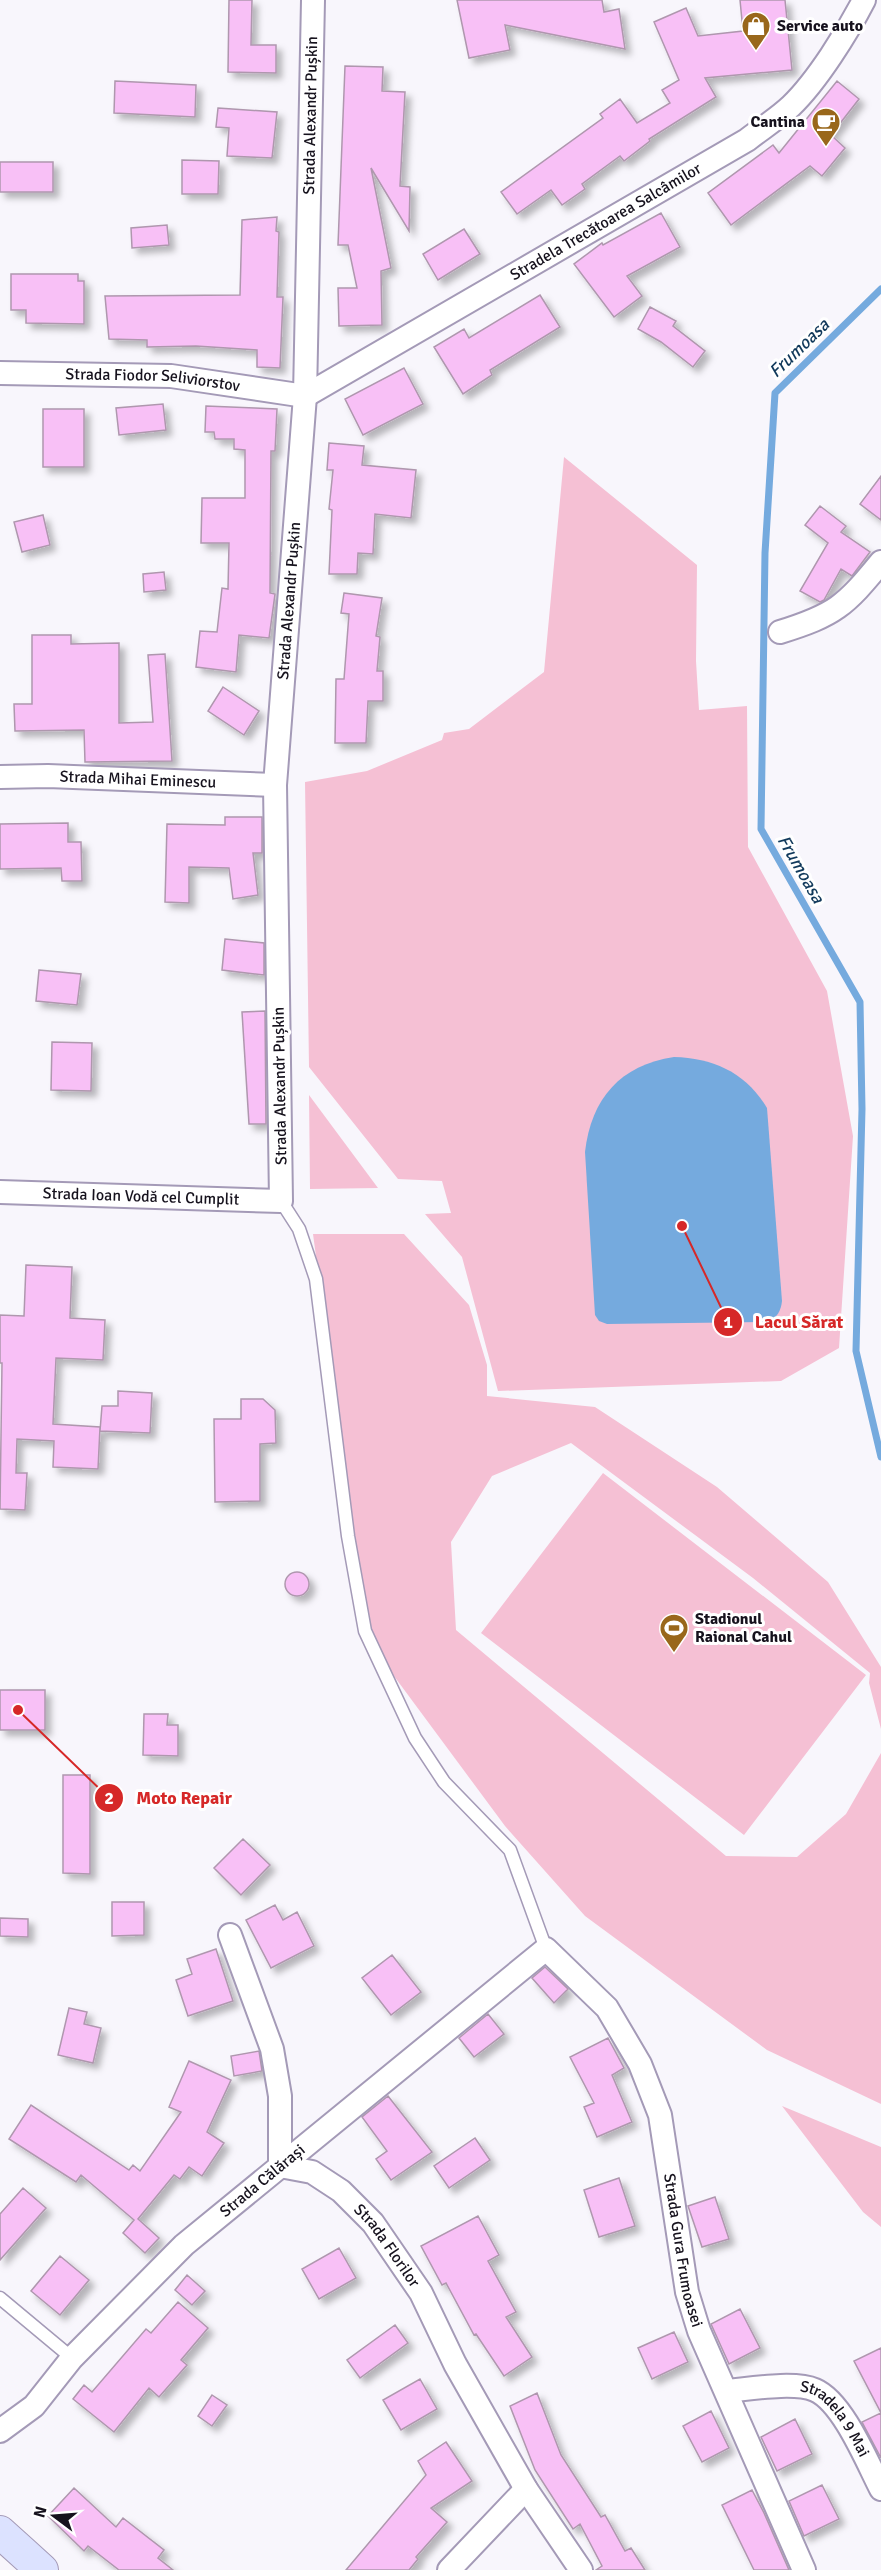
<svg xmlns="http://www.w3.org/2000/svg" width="881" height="2570" viewBox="0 0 881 2570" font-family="Signika,sans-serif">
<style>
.green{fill:#f5c0d4}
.water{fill:#75aade}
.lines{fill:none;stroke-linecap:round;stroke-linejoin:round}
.stream{stroke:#75aade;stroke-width:7}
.building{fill:#f8c0f6;stroke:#af97ae;stroke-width:1.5;filter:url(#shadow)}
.lane-casing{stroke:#a49ab7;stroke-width:15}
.street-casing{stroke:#a49ab7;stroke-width:26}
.secondary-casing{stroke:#a49ab7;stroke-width:34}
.lane{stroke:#fff;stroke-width:12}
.street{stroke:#fff;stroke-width:22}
.secondary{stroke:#dce2ff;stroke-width:32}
.labels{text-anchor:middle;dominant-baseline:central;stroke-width:6;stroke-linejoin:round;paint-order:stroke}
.poi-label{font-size:16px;font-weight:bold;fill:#16121d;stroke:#fff;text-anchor:start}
.street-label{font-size:16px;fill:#16121d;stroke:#fff}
.water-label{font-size:18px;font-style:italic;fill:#11395b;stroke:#fff}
.leader{fill:none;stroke:#d62828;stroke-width:2}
.callout-dot{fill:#d62828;stroke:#fff;stroke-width:2}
.mark-label{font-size:18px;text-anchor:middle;font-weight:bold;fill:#fff}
.callout-label{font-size:18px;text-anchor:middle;font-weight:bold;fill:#d62828;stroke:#fff;stroke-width:6;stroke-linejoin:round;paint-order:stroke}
</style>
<defs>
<filter id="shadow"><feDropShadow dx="5.5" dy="5.5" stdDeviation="3" flood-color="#0004"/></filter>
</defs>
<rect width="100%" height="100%" fill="#f8f6fc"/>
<!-- green -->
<path class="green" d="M564,457L697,565L696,661L699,710L747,706L748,847L827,991L853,1136L839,1348L781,1381L498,1391L462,1257L425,1214L451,1213L442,1181L398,1179L309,1067L305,782L367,771L442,740L444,733L469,729L544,672Z
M309,1095L378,1188L310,1189Z
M313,1234H404L469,1305L487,1365V1396L595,1407L717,1487L828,1582L881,1667V1729L869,1683L870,1673L753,1578L571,1443L492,1476L451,1542L456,1630L726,1856L797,1857L846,1814L881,1753V2104L767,2050L585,1916L505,1826L391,1672L358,1600L341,1441Z
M603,1473L866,1675L744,1835L481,1633Z
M782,2106L881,2147V2227L863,2212Z"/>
<!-- water -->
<path class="water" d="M674,1057C714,1058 746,1073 767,1108L782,1301C781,1311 777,1317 769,1322L607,1324L599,1321L595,1315L585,1152C591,1099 620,1065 674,1057Z"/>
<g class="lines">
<!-- stream -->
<path class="stream" d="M881,289L775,393L765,553L761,829L860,1002L862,1109L856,1351L881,1457"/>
</g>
<!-- building -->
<path class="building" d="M229,0H252L251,45H276V73L228,72Z
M457,0H602L604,12L619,9L625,49L505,25L510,50L469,58Z
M740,0H785L792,70L705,78L716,97L649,139L650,141L624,161L620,156L582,184L585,189L562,205L551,190L517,214L501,192L603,118L600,114L620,99L637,123L670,103L662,90L679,80L654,22L686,8L698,36L743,31Z
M345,66L383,67L382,91L405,92L400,186L410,187L409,231L371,168L391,268L381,271L382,325L339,326L338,288H357L348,245H338Z
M115,81L196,85L195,117L114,113Z
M837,81L859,99L831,135L845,148L822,176L810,166L731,225L708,193L773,145L779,153Z
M218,108L277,112L272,158L227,156L229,128L216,127Z
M182,160L219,161L218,194H182Z
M0,162H53V192H0Z
M661,213L680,247L627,276L642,296L614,317L574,264L602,243L603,245Z
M277,217L276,231L279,232L277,297H283L280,368L257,367V350L196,346L147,347V340L109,339L105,296L240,295L242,220Z
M167,225L169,245L132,248L131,228Z
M464,229L480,254L438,280L423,254Z
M11,274H78V281H84V324L26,323V310H11Z
M540,295L560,327L490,370L492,375L463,394L434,347L464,329L469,338Z
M650,307L676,321L673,326L705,351L693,367L661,342L638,329Z
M404,368L423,404L363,435L345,399Z
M163,404L166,430L119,435L116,408Z
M206,406L277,409L275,451H271L270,593L275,594L269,638L239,635L236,672L196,667L200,631L217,632L222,588L228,589L229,543H201L202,498H245V450L234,449V439H215L214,432H205Z
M43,409H84V467H43Z
M329,443L364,446L362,465L416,470L411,518L375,514L373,554L358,553L357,574H329L332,510L329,509L333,470H327Z
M881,476V520L860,504Z
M820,506L846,526L841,532L870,552L852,576L841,569L824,600L820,602L800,591L828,543L805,525Z
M43,515L50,545L22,552L14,522Z
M164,572L166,590L144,592L143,574Z
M344,593L382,598L376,636L380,637L377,671H383V701H368L366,743H335L336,679H344L349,614L341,613Z
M32,635H71V644L119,643V723L153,722L148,655L165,654L172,761L85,762L84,730L15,731L14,704H32Z
M223,687L259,711L244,735L208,711Z
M225,817H262V853H253L258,895L233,899L229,868L189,867V903L165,902L167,824L225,825Z
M68,823V842H81L82,881H62L61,868L0,869V824Z
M225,939L264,943V975L222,970Z
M39,970L81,974L77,1005L36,1001Z
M265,1011L266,1124H249L242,1012Z
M52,1042L92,1043L91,1091L51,1090Z
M26,1265L72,1267L70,1318L105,1320L103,1360L56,1358L53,1424L100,1427L98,1469L53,1467L54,1441L17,1439L16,1473H27L25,1510L0,1509L2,1363H0V1315L24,1316Z
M118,1391L152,1393L150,1433L100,1431L102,1406H118Z
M241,1399H263L275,1410L276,1443L260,1444V1501L215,1502L214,1419H241Z
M285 1584a12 12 0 1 1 24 0a12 12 0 1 1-24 0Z
M0,1690H45V1730H0Z
M144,1714H168L167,1725H178V1756L143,1755Z
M63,1775H90V1874L63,1873Z
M243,1839L270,1865L241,1895L214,1868Z
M112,1902H144V1935L112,1936Z
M275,1905L283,1920L297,1912L314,1946L271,1968L246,1920Z
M0,1918L28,1919V1937L0,1936Z
M216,1949L233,2001L188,2016L176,1980L192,1974L187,1959Z
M392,1955L421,1992L391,2015L362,1978Z
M545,1967L568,1989L554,2003L532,1978Z
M69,2008L87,2012L84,2024L101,2028L93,2063L58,2055Z
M488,2014L504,2034L474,2057L459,2038Z
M608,2038L624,2068L612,2075L632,2122L597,2137L584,2107L594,2103L570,2057Z
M259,2051L262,2071L234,2076L231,2056Z
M189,2061L231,2080L207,2132L224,2143L202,2176L189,2167L180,2179L174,2175L138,2219L159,2238L145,2253L123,2233L134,2220L81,2175L76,2182L9,2139L31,2105L129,2170L133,2165L140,2171L181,2112L169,2107Z
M388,2096L432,2152L391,2180L376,2159L387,2151L362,2117Z
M475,2138L490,2160L449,2188L434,2166Z
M619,2178L635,2226L599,2237L584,2190Z
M23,2188L46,2208L0,2260V2214Z
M715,2197L729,2239L702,2247L688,2206Z
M478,2216L499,2255L488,2261L516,2312L506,2317L532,2357L504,2376L476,2334L474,2335L446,2283L442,2285L421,2246Z
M339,2248L356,2278L319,2299L302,2269Z
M60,2256L89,2280L60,2315L31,2291Z
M187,2275L205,2291L192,2305L175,2290Z
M178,2302L208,2328L181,2360L187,2365L159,2397L149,2388L114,2432L73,2399L84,2385L92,2392L146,2329L151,2333Z
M740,2309L760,2348L729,2364L711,2324Z
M395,2325L408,2343L360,2378L347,2360Z
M674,2332L688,2362L652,2379L638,2348Z
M881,2348V2458L862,2422L881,2413L854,2361Z
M420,2379L437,2409L401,2430L383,2400Z
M537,2393L561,2455L601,2517L605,2515L625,2551L631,2548L645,2570H596L602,2566L580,2524L573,2529L535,2470L510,2406Z
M212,2395L227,2405L212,2426L198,2416Z
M711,2411L729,2448L702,2462L683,2426Z
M795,2419L812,2454L777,2471L761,2437Z
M446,2442L472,2481L431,2508L447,2522L416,2557L418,2559L409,2570H346L426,2475L418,2461Z
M822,2485L839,2519L804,2536L789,2501Z
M74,2488L116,2527L123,2518L164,2550L158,2558L173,2570H119L88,2546L84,2551L48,2516Z
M752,2490L764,2513L789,2570H754L722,2505Z"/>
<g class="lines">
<!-- lane casing -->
<g class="lane-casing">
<path id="lane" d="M281,1201L299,1229L316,1279L348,1536L365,1631L415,1738L444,1782L510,1850L546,1949
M0,2298L72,2358"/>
</g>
<!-- street casing -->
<g class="street-casing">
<g id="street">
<path id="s1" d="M0,373L171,376L305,396L747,140C761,129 777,119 791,106C817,81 847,33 864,0"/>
<path d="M780,632C835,615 845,606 881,562"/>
<path id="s2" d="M0,777L48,776L275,785"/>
<path id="s3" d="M0,1192L281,1201L275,785L305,396L313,0"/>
<path id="s4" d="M230,1935L272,2049L280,2096V2166L312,2172L341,2191L373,2223L421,2293L455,2364L526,2489L581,2570"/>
<path id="s5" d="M727,2391C749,2389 794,2381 815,2390C843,2402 867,2462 881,2489"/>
<path id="s6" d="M0,2431L34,2406L72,2358L184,2245L546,1949L607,2008L640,2064L660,2115L687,2292L699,2331L804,2570"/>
<path d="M449,2570L526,2489"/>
</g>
</g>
<!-- secondary casing -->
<g class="secondary-casing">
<path id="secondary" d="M0,2532L42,2570"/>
</g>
<!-- lane -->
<use href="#lane" class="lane"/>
<!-- street -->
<use href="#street" class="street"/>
<!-- secondary -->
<use href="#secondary" class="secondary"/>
</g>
<!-- icons -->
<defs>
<g id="shop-pin" transform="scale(1.5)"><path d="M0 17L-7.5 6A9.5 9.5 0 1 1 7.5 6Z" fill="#99671b" stroke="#fff"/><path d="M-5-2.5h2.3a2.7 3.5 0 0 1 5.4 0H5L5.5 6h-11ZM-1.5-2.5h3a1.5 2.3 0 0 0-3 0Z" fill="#fff"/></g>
<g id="cafe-pin" transform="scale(1.5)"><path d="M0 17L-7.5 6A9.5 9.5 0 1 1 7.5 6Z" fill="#99671b" stroke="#fff"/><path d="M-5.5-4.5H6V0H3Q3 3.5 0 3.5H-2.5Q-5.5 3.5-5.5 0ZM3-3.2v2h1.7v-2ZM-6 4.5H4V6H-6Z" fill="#fff"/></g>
<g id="stadium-pin" transform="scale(1.5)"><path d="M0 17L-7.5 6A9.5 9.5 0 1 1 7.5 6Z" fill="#99671b" stroke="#fff"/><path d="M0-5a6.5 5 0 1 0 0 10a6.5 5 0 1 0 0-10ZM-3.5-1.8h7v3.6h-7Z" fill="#fff"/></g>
</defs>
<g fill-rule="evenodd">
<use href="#shop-pin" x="756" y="26"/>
<use href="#cafe-pin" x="826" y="122"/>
<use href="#stadium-pin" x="674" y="1628"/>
</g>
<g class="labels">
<!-- poi labels -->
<g class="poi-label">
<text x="777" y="26">Service auto</text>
<text x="805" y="122" text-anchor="end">Cantina</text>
<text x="695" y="1619">Stadionul<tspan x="695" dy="18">Raional Cahul</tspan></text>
</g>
<!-- street labels -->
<g class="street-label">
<text stroke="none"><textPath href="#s3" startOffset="1368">Strada Alexandr Pușkin</textPath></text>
<text stroke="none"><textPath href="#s1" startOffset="654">Stradela Trecătoarea Salcâmilor</textPath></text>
<text stroke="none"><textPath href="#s1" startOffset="153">Strada Fiodor Seliviorstov</textPath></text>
<text stroke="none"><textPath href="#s3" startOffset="882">Strada Alexandr Pușkin</textPath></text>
<text stroke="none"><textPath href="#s2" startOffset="138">Strada Mihai Eminescu</textPath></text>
<text transform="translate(280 1086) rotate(-91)">Strada Alexandr Pușkin</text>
<text stroke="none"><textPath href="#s3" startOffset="141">Strada Ioan Vodă cel Cumplit</textPath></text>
<text stroke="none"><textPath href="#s6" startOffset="364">Strada Călărași</textPath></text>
<text stroke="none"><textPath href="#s4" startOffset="378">Strada Florilor</textPath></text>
<text stroke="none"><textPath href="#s6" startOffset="1072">Strada Gura Frumoasei</textPath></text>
<text stroke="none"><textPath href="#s5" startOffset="123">Stradela 9 Mai</textPath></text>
</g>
<!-- water labels -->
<g class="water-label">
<text transform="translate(799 348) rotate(-44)">Frumoasa</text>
<text transform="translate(801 869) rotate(60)">Frumoasa</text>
</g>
</g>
<!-- callouts -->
<path class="leader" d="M682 1226L728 1322M18 1710L109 1798"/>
<g class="callout-dot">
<circle cx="682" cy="1226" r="6"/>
<circle cx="18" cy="1710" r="6"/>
<circle cx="728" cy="1322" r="15"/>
<circle cx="109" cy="1798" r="15"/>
</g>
<g class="mark-label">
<text x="728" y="1328">1</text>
<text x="109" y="1804">2</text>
</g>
<g class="callout-label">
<text x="799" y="1328">Lacul Sărat</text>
<text x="184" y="1804">Moto Repair</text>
</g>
<!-- north arrow -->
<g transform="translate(54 2516) rotate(286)" stroke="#ffffff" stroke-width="4.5" paint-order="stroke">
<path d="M0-4.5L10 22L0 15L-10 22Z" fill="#16121d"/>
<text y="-9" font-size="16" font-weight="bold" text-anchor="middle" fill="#16121d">N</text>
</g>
</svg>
